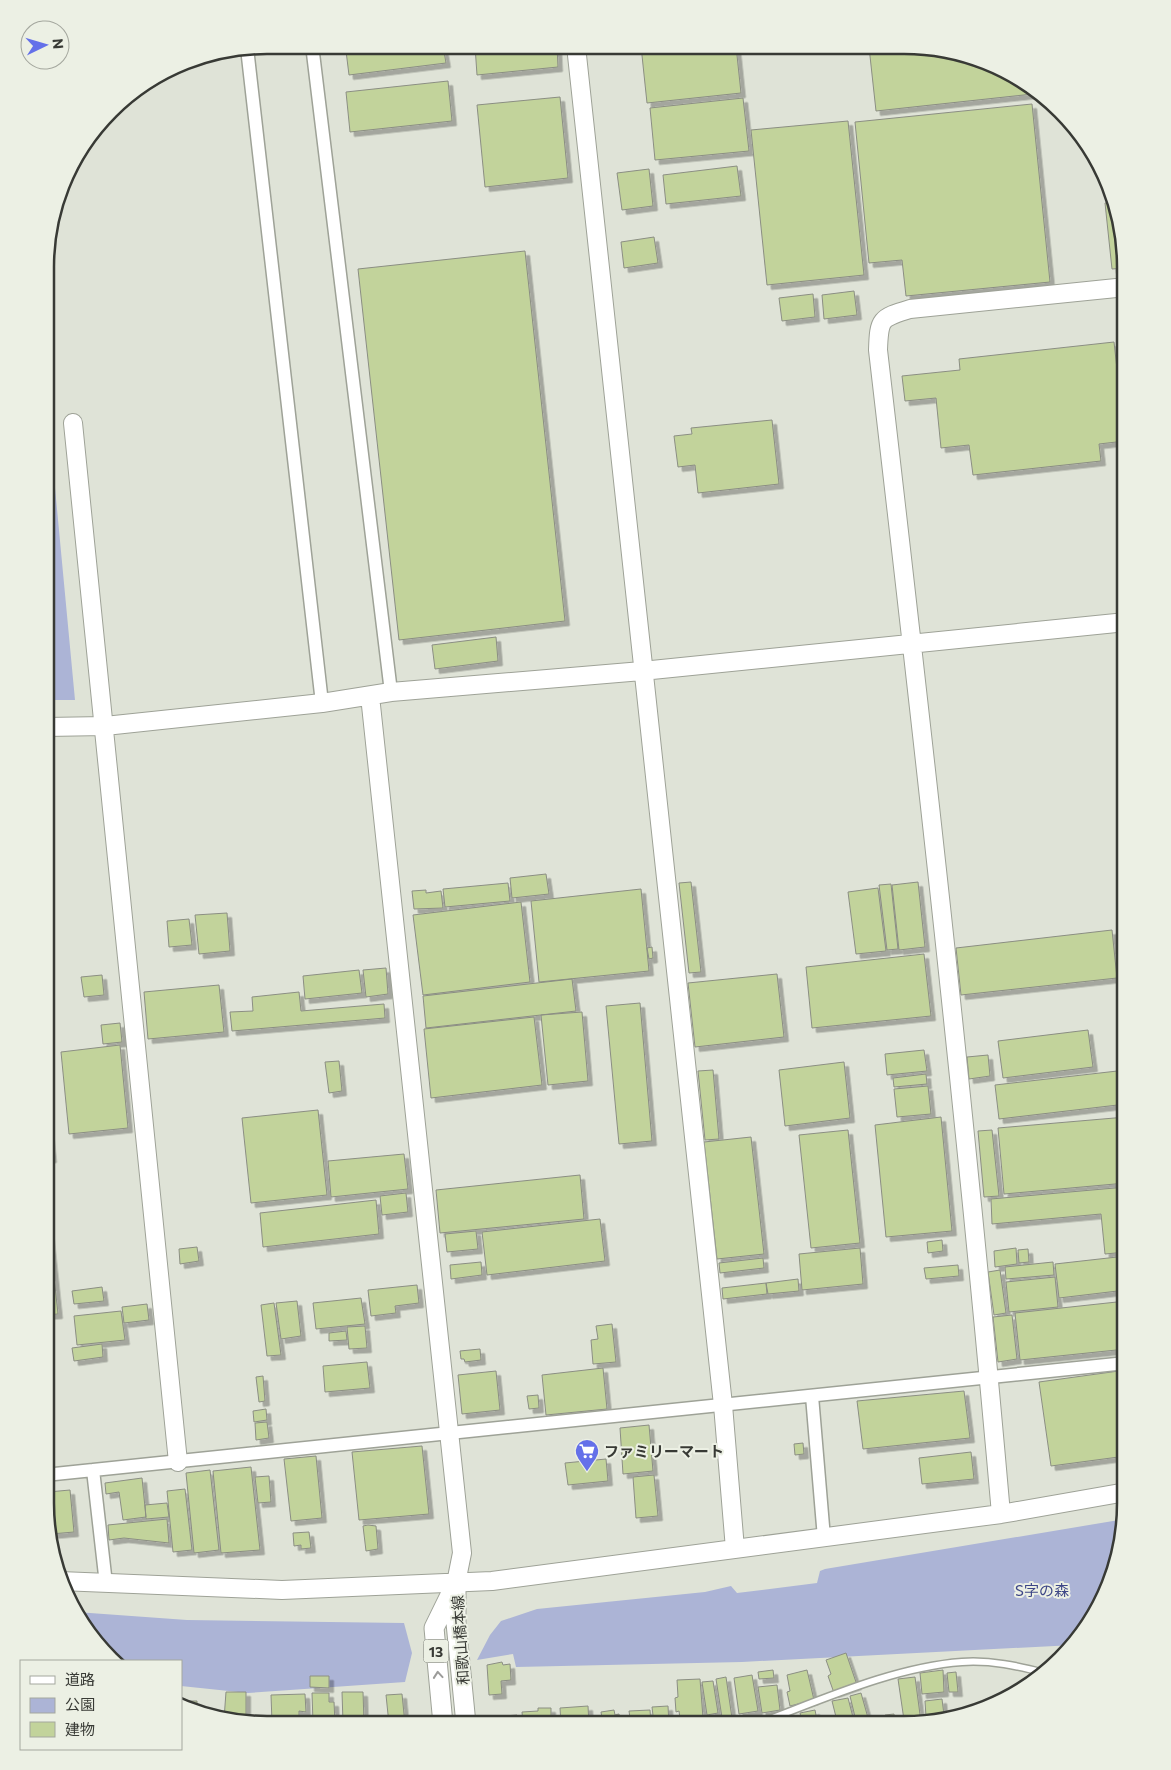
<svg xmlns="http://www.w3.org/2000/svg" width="1171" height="1770" viewBox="0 0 1171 1770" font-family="Commissioner,'Noto Sans JP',sans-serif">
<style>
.green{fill:#acb4d6}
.building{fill:#c2d39b;stroke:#8b8e83;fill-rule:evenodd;filter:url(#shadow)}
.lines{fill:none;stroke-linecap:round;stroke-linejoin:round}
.lane-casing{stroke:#9ea297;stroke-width:9}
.street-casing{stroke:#9ea297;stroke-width:15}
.secondary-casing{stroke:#9ea297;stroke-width:20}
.primary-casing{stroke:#9ea297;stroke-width:21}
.lane{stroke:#fff;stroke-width:6}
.street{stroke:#fff;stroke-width:12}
.secondary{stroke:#fff;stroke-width:18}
.primary{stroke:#fff;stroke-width:19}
.oneway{stroke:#9c9c9a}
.labels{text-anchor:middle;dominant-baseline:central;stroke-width:4;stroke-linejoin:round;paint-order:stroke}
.shield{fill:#ecf0e4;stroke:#6e716a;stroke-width:1}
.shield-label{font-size:14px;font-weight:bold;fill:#383a35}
.poi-label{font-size:15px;font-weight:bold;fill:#383a35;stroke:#ecf0e4;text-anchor:start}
.park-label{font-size:15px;fill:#3e4787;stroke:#ecf0e4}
.street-label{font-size:15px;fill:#383a35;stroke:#ecf0e4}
.rim{fill:none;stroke:#383a35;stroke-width:2.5}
</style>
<defs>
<filter id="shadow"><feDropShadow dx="4.5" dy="4.5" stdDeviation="0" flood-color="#0004"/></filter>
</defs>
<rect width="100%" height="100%" fill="#dfe3d7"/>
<!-- green -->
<path class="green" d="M47,403L75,700H46Z
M1125,1519L1114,1575L1080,1638L1074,1645L742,1662L516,1667L513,1654L477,1660L490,1635L501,1621L537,1609L705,1592L731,1586L737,1593L817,1583L820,1571L825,1569Z
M76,1612L187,1620L404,1623L412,1653L405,1682L248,1693L181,1686V1661H114L91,1639Z"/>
<!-- building -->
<path class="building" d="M390,45L443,46L446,63L349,75L346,51Z
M475,46H557L558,67L477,75Z
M641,46H736L741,93L647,103Z
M869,47H934L989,62L1042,93L876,111Z
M448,81L452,121L350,132L346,92Z
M560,97L568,178L485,187L477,105Z
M743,98L749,151L655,160L650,108Z
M1032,104L1050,282L906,296L902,260L869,263L855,122Z
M848,121L864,275L767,285L751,130Z
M737,166L741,196L666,204L663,175Z
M649,169L653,206L622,210L617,173Z
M1113,202L1126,268L1112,269L1105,203Z
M654,237L658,263L624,268L621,242Z
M525,251L565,621L399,640L358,269Z
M854,291L857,315L824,319L822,295Z
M813,294L815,317L782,321L779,298Z
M1114,342L1125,441L1099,444L1101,461L973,475L969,445L941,448L936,398L905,401L902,376L960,370L959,359Z
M772,420L779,484L698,493L695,465L678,467L674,436L692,434L691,428Z
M496,637L498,661L435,669L432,645Z
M546,874L549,894L512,898L510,878Z
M691,882L701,972L689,973L679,883Z
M918,882L925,947L899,950L892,885Z
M508,883L510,901L445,907L443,889Z
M891,884L898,949L887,950L879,885Z
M878,888L886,951L856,954L848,892Z
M641,889L649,971L539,982L531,901Z
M426,890V893L441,891L443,908L414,909L412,891Z
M521,902L530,982L423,995L413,915Z
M227,913L230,951L199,954L195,915Z
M189,919L192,945L169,947L167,921Z
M1112,930L1117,978L961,995L956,948Z
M1122,935H1126V974Z
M652,947L653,958L649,959L647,948Z
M924,954L931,1016L812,1028L806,967Z
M386,968L388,994L366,997L363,970Z
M359,970L362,993L305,999L303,976Z
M777,974L784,1037L695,1047L688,983Z
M102,975L104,995L84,997L81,977Z
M572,979L576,1011L426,1028L423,996Z
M219,985L224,1032L148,1039L144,992Z
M299,992L301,1011L384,1004L385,1018L232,1031L230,1012L253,1011L252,997Z
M640,1003L652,1141L619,1144L606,1006Z
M582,1012L588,1081L548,1085L541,1015Z
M534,1017L542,1085L431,1098L424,1029Z
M120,1023L122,1042L103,1044L101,1025Z
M1088,1030L1093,1067L1003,1078L998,1041Z
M120,1045L128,1128L69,1134L61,1052Z
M924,1050L927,1071L887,1075L885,1054Z
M988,1055L990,1076L969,1079L967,1057Z
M339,1061L342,1091L329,1093L325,1062Z
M844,1062L850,1118L785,1126L779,1070Z
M713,1070L719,1139L705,1140L698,1071Z
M1126,1070V1104L999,1119L995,1085Z
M926,1074L927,1084L894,1087L893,1078Z
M928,1086L931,1114L897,1117L894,1089Z
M318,1110L327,1195L251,1203L242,1118Z
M941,1117L952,1231L886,1237L875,1125Z
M1126,1117V1183L1004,1194L998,1128Z
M48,1121L52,1158L46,1159V1122Z
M848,1130L860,1243L811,1248L799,1135Z
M992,1130L999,1196L984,1197L978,1131Z
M751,1137L764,1254L717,1259L704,1142Z
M404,1154L408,1189L331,1197L328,1161Z
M580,1175L584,1219L440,1233L436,1190Z
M1126,1187V1252L1105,1254L1101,1214L992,1224L991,1199Z
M45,1192L58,1314L45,1315Z
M406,1193L408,1212L382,1215L380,1196Z
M376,1200L379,1234L263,1247L260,1213Z
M600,1219L605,1261L487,1275L482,1232Z
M476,1231L478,1249L447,1252L445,1234Z
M942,1240L943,1251L928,1253L927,1242Z
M197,1247L199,1261L180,1264L179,1249Z
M860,1248L863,1284L802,1290L799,1254Z
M1016,1248L1017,1264L995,1267L994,1251Z
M1028,1249L1029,1262L1019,1263L1018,1250Z
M1126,1256V1290L1059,1298L1055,1264Z
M763,1258L764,1268L720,1273L719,1263Z
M481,1262L482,1275L451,1279L450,1265Z
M1053,1262L1054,1275L1006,1279L1005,1267Z
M958,1265L959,1276L926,1279L924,1268Z
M1000,1270L1006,1313L994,1315L988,1272Z
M1055,1277L1058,1307L1009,1312L1006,1282Z
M798,1279L799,1291L768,1294L766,1283Z
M766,1283L767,1294L723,1299L722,1288Z
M417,1285L419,1303L395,1306L396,1313L371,1316L368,1290Z
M102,1287L104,1301L74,1304L72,1291Z
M361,1298L365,1324L316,1329L313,1303Z
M297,1301L301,1336L281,1339L276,1303Z
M1126,1301V1349L1020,1360L1015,1313Z
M274,1303L281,1355L267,1356L261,1305Z
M147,1304L149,1320L124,1323L122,1307Z
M121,1311L125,1340L77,1345L74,1316Z
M1012,1315L1017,1359L998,1362L993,1317Z
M612,1324L616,1362L593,1364L591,1340L598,1339L596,1326Z
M365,1326L367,1348L349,1349L347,1327Z
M346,1331L347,1340L329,1341V1333Z
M102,1344L103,1357L74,1361L72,1348Z
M480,1349L481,1360L465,1362L464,1359H461L460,1351Z
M367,1362L370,1388L325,1392L323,1366Z
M603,1368L607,1409L546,1415L542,1375Z
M1126,1370V1456L1051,1466L1039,1382Z
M496,1371L500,1410L462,1414L458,1375Z
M263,1376L265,1401L259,1402L256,1377Z
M964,1391L970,1438L863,1449L857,1401Z
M538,1395L539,1408L529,1409L527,1396Z
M266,1409L267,1420L254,1422L253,1411Z
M267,1422L269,1438L256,1440L255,1423Z
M649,1425L653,1471L623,1474L620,1428Z
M803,1443L804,1454L795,1455L794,1444Z
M422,1446L429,1514L359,1520L352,1452Z
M971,1452L974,1479L922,1484L919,1458Z
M316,1456L322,1518L291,1521L284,1459Z
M606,1459L608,1481L568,1485L565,1463Z
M251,1467L260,1550L221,1553L213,1471Z
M210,1470L219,1550L194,1553L186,1473Z
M654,1475L658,1516L636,1518L633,1477Z
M269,1476L271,1502L258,1503L255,1477Z
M142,1478L146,1517L123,1520L119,1492L106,1494L105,1483Z
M48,1485V1492L70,1490L74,1532L51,1534L45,1504V1486Z
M185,1489L192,1550L173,1552L167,1491Z
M167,1503L169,1517L146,1519L145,1505Z
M167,1519L169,1543L124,1538L109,1540L108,1525Z
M368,1525L376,1526L378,1549L366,1551L363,1526Z
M309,1532L311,1548L301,1549V1545L294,1546L293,1533Z
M846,1653L857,1685L834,1693L828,1676L831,1674L826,1660Z
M502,1662L503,1665L510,1664L511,1680L501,1681L502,1694L489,1695L487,1665Z
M773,1670L774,1678L759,1679L758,1672Z
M807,1670L814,1700L790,1706L787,1692L790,1691L787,1675Z
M943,1670L944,1692L922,1694L920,1673Z
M956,1672L958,1692H949L947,1673Z
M752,1675L758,1711L739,1714L734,1678Z
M310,1676H329V1688L310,1687Z
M726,1677L733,1725L723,1724L716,1679Z
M915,1677L921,1722L901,1725L900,1720H904L898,1679Z
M700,1679L703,1718L680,1719L679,1711L676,1712L675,1698L678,1697L677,1680Z
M713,1681L718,1713L707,1715L702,1682Z
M777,1685L780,1710L762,1713L758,1687Z
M226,1692H246V1723L224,1719Z
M342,1692H363L364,1722L343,1723Z
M312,1693H329V1702H334L335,1723H313Z
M861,1693L870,1725H857L850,1696Z
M305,1694L306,1712L299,1711V1723H263H272L271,1695Z
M402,1694L405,1724H389L386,1695Z
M848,1698L855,1725H838L832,1701Z
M942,1699L944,1715L926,1717L925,1701Z
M181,1701H197V1712L181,1708Z
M588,1706L589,1724H561L560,1708Z
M668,1706L669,1724H654L652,1707Z
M538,1708H551V1722L549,1724H523L522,1712L538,1711Z
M614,1710L615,1715L619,1714L620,1724H603L601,1712Z
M650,1710L651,1724H622V1718H630L629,1711ZM644,1718V1723H633V1719Z
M815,1710L818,1725H803L800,1713Z
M894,1714L895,1725H887L885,1715Z
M517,1715L518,1724H505L504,1716Z"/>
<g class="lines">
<!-- lane casing -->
<g class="lane-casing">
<path id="lane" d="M754,1725C819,1701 893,1667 962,1662C991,1660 1018,1666 1045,1673"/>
</g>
<!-- street casing -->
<g class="street-casing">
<path id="street" d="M312,45L391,692
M247,48L322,703
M812,1396L824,1538
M93,1470L106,1584
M45,1475L1126,1363"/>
</g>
<!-- secondary casing -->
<g class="secondary-casing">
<path id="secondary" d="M576,46L723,1405L735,1549
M73,423L178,1462
M370,696L462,1553L456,1583
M46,727L105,726L322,703L391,692L642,671L1126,622
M1001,1514C967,1125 923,737 878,350C879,319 880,318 910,309L1126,287
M60,1581L282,1590L492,1581L1001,1514L1126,1492"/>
</g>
<!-- primary casing -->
<g class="primary-casing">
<path id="primary" d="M456,1589V1623L466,1724
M443,1724L434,1628L456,1583"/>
</g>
<!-- lane -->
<use href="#lane" class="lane"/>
<!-- street -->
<use href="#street" class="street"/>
<!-- secondary -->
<use href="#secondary" class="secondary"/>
<!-- primary -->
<use href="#primary" class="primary"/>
</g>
<!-- one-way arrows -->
<defs><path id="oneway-chevron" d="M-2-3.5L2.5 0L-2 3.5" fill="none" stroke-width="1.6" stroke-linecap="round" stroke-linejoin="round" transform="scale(1.25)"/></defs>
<use class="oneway" href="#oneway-chevron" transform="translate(438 1675) rotate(-95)"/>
<!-- icons -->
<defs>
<g id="supermarket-pin" transform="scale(1.25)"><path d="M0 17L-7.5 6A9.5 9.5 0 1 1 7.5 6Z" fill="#6470e9" stroke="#ecf0e4"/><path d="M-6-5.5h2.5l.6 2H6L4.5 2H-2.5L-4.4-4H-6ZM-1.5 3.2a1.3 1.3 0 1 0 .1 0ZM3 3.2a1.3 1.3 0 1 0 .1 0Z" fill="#fff"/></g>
</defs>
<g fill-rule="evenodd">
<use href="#supermarket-pin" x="587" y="1451"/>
</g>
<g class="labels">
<!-- shield labels -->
<rect class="shield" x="423.5" y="1639.5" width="25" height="23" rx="4"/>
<g class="shield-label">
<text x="436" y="1651">13</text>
</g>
<!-- poi labels -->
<g class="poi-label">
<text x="604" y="1451">ファミリーマート</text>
</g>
<!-- park labels -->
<g class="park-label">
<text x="1042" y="1590">S字の森</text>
</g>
<!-- street labels -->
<g class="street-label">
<text transform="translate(460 1640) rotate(-94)">和歌山橋本線</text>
</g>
</g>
<!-- crop -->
<path d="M0 0H1171V1770H0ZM267 54H904A213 213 0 0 1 1117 267V1503A213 213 0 0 1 904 1716H267A213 213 0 0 1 54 1503V267A213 213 0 0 1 267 54Z" fill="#ecf0e4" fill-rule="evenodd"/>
<path class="rim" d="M267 54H904A213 213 0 0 1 1117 267V1503A213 213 0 0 1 904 1716H267A213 213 0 0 1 54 1503V267A213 213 0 0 1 267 54Z"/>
<!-- legend -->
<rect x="20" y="1660" width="162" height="90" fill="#ecf0e4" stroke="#a4a79e"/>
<rect x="30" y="1676" width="25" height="8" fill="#ffffff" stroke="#a4a79e"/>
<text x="65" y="1685" font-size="15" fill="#383a35">道路</text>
<rect x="30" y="1698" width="25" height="15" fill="#acb4d6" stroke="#a4a79e"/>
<text x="65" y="1710" font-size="15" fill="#383a35">公園</text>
<rect x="30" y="1722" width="25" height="15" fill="#c2d39b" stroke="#a4a79e"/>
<text x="65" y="1735" font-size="15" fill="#383a35">建物</text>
<!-- north arrow -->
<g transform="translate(45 45) rotate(85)"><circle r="24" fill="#ecf0e4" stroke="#a4a79e"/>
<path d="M0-4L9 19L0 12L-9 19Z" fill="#6470e9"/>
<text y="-8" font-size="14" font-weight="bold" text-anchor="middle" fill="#383a35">N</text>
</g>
</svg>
